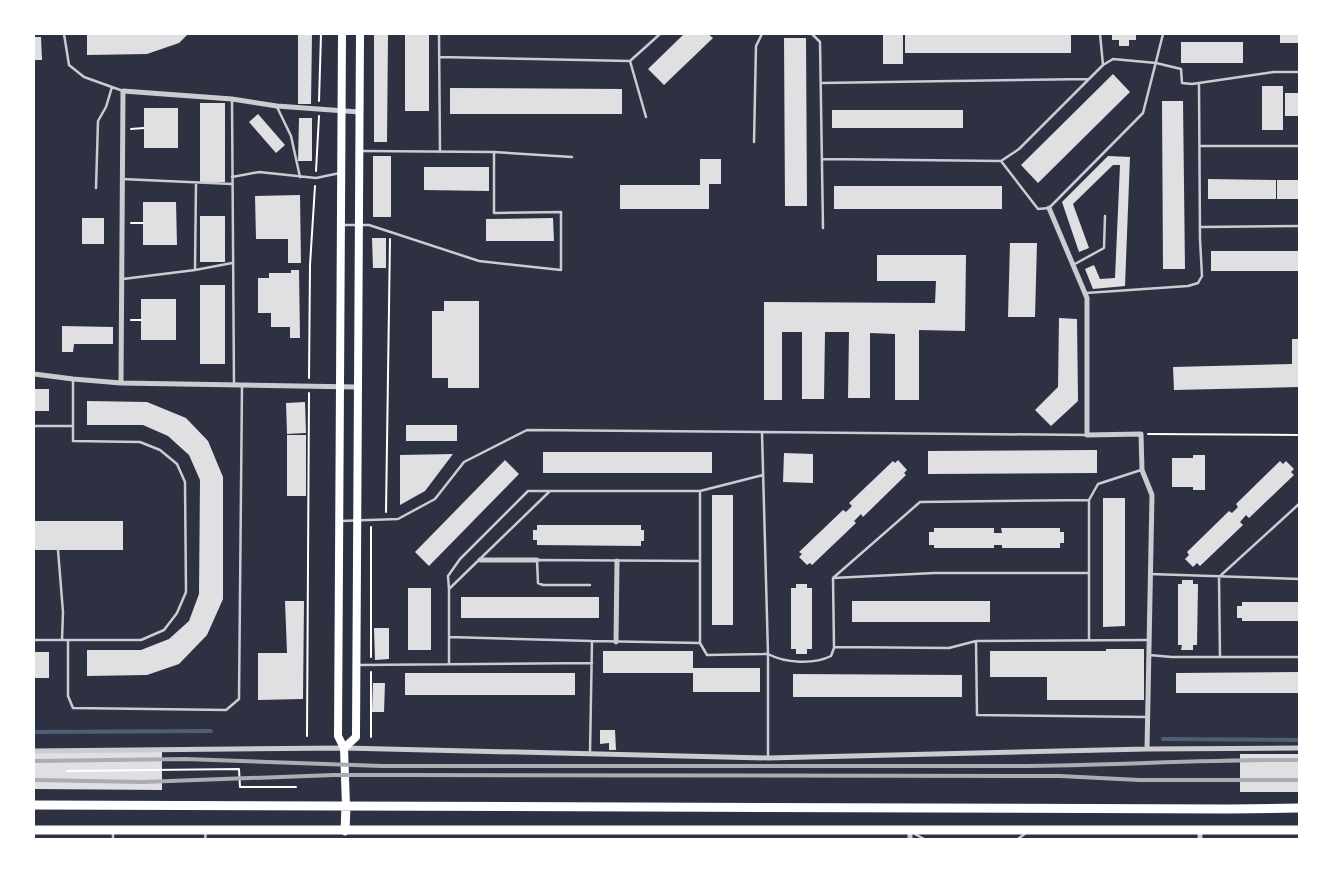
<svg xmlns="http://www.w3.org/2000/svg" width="1333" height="873" viewBox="0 0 1333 873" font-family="'Sofia Sans Condensed',sans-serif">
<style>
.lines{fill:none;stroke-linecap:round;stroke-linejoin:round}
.stream{stroke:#4f5d75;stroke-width:4}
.building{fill:#e0e0e3}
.path{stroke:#fff;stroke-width:2}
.service{stroke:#caccd0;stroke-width:2.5}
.minor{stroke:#caccd0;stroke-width:5}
.secondary{stroke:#fff;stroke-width:8}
.trunk{stroke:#fff;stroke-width:9}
.rail{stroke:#abadb3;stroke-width:4}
</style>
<rect width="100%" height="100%" fill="#2d3142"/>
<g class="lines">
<!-- stream -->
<path class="stream" d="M34,732L211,731
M1163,739L1299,740"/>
</g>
<!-- building -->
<path class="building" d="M87,34H188L179,43L147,54L87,55Z
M298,34H312L311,104H298Z
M374,34H388L387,142H374Z
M405,34H429V111H405Z
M684,34H708L713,38L664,85L648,69Z
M883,34H903V64H883Z
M905,34H1071V53H905Z
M1112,34H1136V40H1129V46H1119V40H1112Z
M1280,34H1299V43H1280Z
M34,37H41L42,60H34Z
M784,38H806L807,206H785Z
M1181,42H1243V63H1181Z
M1113,74L1130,92L1038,183L1021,165Z
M1262,86H1283V130H1262Z
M450,88L622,89V114H450Z
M1285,93H1299V116H1285Z
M1162,101H1183L1185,269H1163Z
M200,103H225V182H200Z
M144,108H178V148H144Z
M832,110H963V128H832Z
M258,114L285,145L276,153L249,122Z
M299,118H312V161H298Z
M373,156H391V217H373Z
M1108,156L1130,157L1125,286L1093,289L1085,269L1094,265L1100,279L1115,278L1120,165H1113L1073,204L1089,248L1079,252L1062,202Z
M700,159H721V184H709V209H620V185H700Z
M424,167H489V191L424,190Z
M1208,179L1276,180V199H1208Z
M1277,180H1299V199H1277Z
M834,186H1002V209H834Z
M300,195L301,263H288V239H256L255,196Z
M143,202H176L177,245H143Z
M200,216H225V262H200Z
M82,218H104V244H82Z
M553,218L554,241H486V219Z
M372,238H386V268H373Z
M1010,243H1037L1035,317H1008Z
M1211,251H1299V271H1211Z
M877,255H966L965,331L919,330V400H895V334L870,333V398H848L849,332H825L824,399H802V332H782V400H764V302L935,303L936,281H877Z
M291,270H299L300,338H290V327H271V313H258V278H269V273H291Z
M200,285H225V364H200Z
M141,299H176V340H141Z
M444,301H479V388H448V378H432V311H444Z
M1059,318L1077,319L1078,401L1051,426L1035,410L1058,387Z
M62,326L113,327V344H74L73,352H62Z
M1292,339H1299V387L1174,390L1173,367L1292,364Z
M34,389H49V411H34Z
M87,401L147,402L186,418L208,441L223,477V599L207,635L179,664L147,675L87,676V650H141L169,639L189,621L199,594L200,480L189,455L168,436L143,425H87Z
M305,402L306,433L287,434L286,403Z
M406,425H457V441H406Z
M287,435H306V496H287Z
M1097,450V473L928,474V451Z
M543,452H712V473H543Z
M784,453L813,454V483L783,482Z
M453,454L425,491L400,505V455Z
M1193,455H1205V490H1193V487H1172V458H1193Z
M505,460L519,474L429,566L415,552Z
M898,460L907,470L904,473L906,475L863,517L861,514L854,521L856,523L812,565L810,563L807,565L799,557L802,554L799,552L843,510L846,512L852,506L849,503L893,461L895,463Z
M1280,461L1283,464L1286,461L1294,469L1291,472L1294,475L1249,518L1246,515L1240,522L1243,525L1200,566L1197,563L1193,567L1185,559L1189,555L1187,552L1229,511L1232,513L1238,507L1236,504Z
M712,495H733V625H712Z
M1103,498H1125V626L1103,627Z
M34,521H123V550H34Z
M537,525H641V530H644V541H641V546L537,545V540H533V530H537Z
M934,528H994V533H1002L1001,528H1060V532H1064V543H1060V548H1002V545H994V548H934V545H929V532H934Z
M1182,580H1193V584H1198L1197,645H1193V650H1181L1182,645H1178V584H1182Z
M796,584H807V588H812V649H807V654H796V649H791V588H796Z
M408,588H431V650H408Z
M461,597H599V618H461Z
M285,601H304L303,699L258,700V653H287Z
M852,601H990V622H852Z
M1242,602H1299V621H1242V618H1237V606H1242Z
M374,628H389V659L375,660Z
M1106,649H1144V700H1047V677H990V651H1106Z
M603,651H693V668H760V692H693V673H603Z
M34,652H49V678H34Z
M1299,672V693H1176V673Z
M405,673H575V695H405Z
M793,674L962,675V697H793Z
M373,683H385L384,712H372Z
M600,730H615L616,750H609V743L600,744Z
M34,750H162V790L34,789Z
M1240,754H1299V792H1240Z"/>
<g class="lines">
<!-- path -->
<path class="path" d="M319,101L321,34
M131,129L144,128
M316,171L319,116
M131,223H143
M131,320H141
M309,378L310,265L315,186
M1148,434L1299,435
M386,512L390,239
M371,527V657
M307,736L309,393
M371,737V672
M67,771L239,769L240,787H296"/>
<!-- service -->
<path class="service" d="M64,34L69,65L84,77L123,91
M439,34L440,152
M812,34L820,42L823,228
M1100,34L1103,65
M440,57L630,61L660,34
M630,61L646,117
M821,83L1089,79
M232,100L234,385
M277,107L291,136L300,177
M754,142L756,46L762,34
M1200,146H1299
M494,152L572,157
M823,159L1001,161L1019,149L1103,65L1113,59L1156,63L1181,69L1182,83L1192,84L1274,72H1299
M1001,161L1038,209L1049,208L1143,113L1163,34
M232,177L259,172L316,178L340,173
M122,179L232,184
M96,188L98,121L106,107L112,87
M342,225H369L479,261L561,270V212L494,213V152L361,151
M1201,227L1299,226
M1073,265L1104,248L1105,216
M195,270L196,183
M123,279L195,270L232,263
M1086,293L1188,286L1198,283L1202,276L1200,239L1199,84
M34,426H72
M762,433L768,654V758
M700,491V643
M1089,500L920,502L833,578L834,647L949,648L976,641L1149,640
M340,521L398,519L435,499L464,462L527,430L1086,435
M58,550L63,612L62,640
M1150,574L1299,579
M833,578L934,573H1089
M590,585H543L538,583L537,560L700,561
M449,589L448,576L460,559L528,491H700L763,475
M449,637L592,641
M1089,639V500L1098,484L1141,470
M34,640H141L164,630L177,613L186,592L185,482L177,464L160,450L140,442L73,441V379
M68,640V696L73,708L226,710L239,699L242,385
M976,641L977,715L1147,717
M1149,655L1172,657H1299
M1220,657L1219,577L1299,504
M449,664V589L550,491
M358,665L592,663
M590,753L592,641L700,643L707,655L768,654C785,663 813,665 831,656L834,648
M113,832V839
M915,834L924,839
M205,839L206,832
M1018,839L1027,832"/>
<!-- minor -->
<path class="minor" d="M1049,208L1087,298V435L1141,434L1142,470L1152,495L1147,749
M34,374L73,379L121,383L357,387
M121,383L123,91L232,99L277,106L359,112
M480,560H537
M616,642L617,561
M34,751L344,748L768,758L1147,749L1299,748
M910,830V839
M1200,839V830"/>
<!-- secondary -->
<path class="secondary" d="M342,34L338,736L344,748L346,806
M344,748L356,737L360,34"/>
<!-- trunk -->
<path class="trunk" d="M34,805L1230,809L1299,808
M34,830H1299
M345,831L346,806"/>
<!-- rail -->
<path class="rail" d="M34,761L185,759L382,766H1012C1108,766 1203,759 1299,760
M34,780L143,782L334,775H408L1060,776L1139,780H1299"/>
</g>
<!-- border -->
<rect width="1333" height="873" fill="none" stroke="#ffffff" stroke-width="70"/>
</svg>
